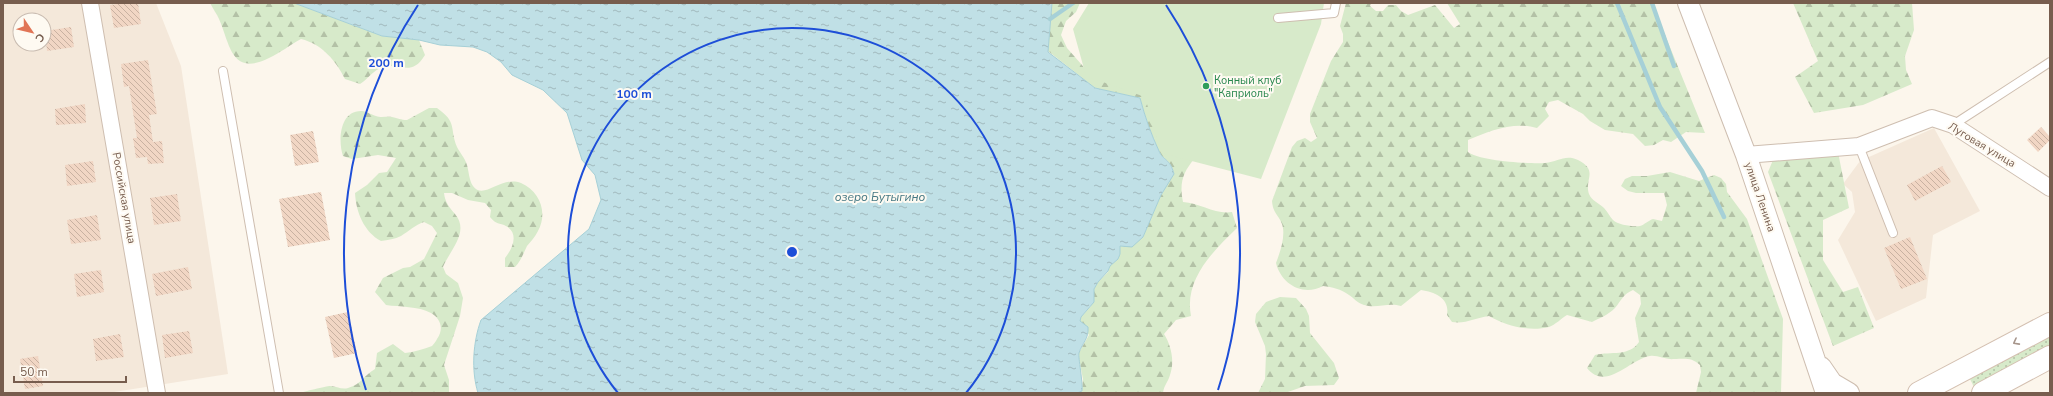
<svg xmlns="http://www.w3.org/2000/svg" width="2053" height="396" viewBox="0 0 2053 396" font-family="'Nunito Sans',sans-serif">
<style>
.residential{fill:#f4e8da;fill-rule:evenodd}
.grass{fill:url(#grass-dots)}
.forest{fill:url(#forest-firs)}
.park{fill:#d7eaca}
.water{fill:url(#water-ripples);stroke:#a6d0d7}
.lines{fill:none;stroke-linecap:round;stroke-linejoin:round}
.stream{stroke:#a6d0d7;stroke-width:4.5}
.building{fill:url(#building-back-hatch)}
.service-casing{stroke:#cebeb0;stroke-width:10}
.minor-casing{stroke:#cebeb0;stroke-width:18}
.tertiary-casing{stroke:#cebeb0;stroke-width:22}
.secondary-casing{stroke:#d4c0b1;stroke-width:24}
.service{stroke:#fff;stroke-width:8}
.minor{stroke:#fff;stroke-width:16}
.tertiary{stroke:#fff;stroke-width:20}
.secondary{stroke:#fff;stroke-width:22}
.oneway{stroke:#a7968c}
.ring{fill:none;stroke:#1d4ed8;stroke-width:2}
.leisure-dot{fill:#2e9e5b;stroke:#fefaf2;stroke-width:1.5}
.labels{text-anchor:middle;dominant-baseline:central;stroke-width:4;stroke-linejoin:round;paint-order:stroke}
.leisure-label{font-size:11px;fill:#27864d;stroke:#fefaf2;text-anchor:start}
.street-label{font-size:11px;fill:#775d4e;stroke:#fefaf2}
.water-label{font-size:12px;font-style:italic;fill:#457883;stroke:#fefaf2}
.centre{fill:#1d4ed8;stroke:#fefaf2;stroke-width:2}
.ring-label{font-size:12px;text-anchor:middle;font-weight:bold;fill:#1d4ed8;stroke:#fefaf2;stroke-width:4;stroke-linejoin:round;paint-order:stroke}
</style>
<defs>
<pattern id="grass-dots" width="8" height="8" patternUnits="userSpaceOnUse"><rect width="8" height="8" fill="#d7eaca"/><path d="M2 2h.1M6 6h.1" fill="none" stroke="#b3c1a6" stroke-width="1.8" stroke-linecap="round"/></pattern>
<pattern id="forest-firs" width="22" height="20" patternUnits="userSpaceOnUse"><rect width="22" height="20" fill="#d7eaca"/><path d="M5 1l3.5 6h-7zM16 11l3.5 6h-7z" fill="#b3c1a6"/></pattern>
<pattern id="water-ripples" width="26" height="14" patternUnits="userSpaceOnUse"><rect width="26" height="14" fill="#c0e0e6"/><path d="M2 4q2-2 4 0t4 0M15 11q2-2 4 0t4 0" fill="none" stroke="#a1b9bd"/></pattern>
<pattern id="building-back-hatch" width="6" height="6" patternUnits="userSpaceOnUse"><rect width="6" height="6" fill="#f1d6c4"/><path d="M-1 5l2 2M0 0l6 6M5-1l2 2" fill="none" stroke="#c8b1a1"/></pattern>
</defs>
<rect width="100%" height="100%" fill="#fcf6ec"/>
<!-- residential -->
<path class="residential" d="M3,3H156L181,66L228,374L108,393H3ZM20,20H44V44H20Z
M1934,128L1980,211L1933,235L1926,298L1876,321L1838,240L1855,212L1852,192L1843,184L1860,161Z"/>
<!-- grass -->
<path class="grass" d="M2050,335V347L1974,387L1970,379Z"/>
<!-- forest -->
<path class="forest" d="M210,3H294L382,36L419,40L425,55C411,78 400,62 383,67C373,70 368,79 360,84L345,79C336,61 322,44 301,39C290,45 280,53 269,58C231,77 230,44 219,19C217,14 213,9 210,3Z
M1052,3H1080L1076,12L1066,21L1061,35L1067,48L1089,73L1153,94L1195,158C1183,172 1179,183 1183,202C1200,203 1216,215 1232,212L1237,228C1212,252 1184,280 1191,316L1176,320L1164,334C1171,345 1175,361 1170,375C1168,382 1164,385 1163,393H1077L1082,390L1083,379L1078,354L1089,335L1080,321L1081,317L1091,306L1094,289L1098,282L1108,272L1110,266L1118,259L1120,254V246L1143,237L1161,195L1174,173C1170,158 1163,161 1159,151C1151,134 1145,117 1140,98L1095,88L1048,51Z
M1346,3H1371L1370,6L1376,11H1383L1388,5H1396L1401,11L1408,15L1435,5L1454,28L1460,24L1447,3H1652L1705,133L1686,132L1671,142L1663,140L1654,145L1645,146L1633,134L1605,130L1590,121L1583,114L1558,100L1549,102L1545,109L1549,116L1537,128C1514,121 1489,131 1468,140V152C1479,161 1530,164 1545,163C1558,162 1565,154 1578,160C1599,171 1584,179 1589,194C1592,201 1599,203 1604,208C1608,212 1610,217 1613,220C1618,225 1633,227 1640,226C1644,225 1649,220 1653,219L1662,221L1667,205L1664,193H1636L1628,191L1621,186L1625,179L1632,176H1647L1670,172L1699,181L1714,175L1721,178L1726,184L1727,192L1747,219L1783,319L1781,393H1696L1701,372L1700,365C1691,357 1685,359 1674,359C1666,360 1658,355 1650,356C1630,359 1606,392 1587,368L1595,355C1611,351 1629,357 1639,342L1635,318L1641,304L1640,295L1633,290C1623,294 1621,301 1615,308C1608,315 1600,318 1592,322L1567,315C1562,318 1555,325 1549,327C1530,332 1506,326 1489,316C1475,318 1466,324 1452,322L1447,315C1450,299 1436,292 1421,290L1401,306C1388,302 1377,309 1364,305C1357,303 1354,298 1349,295C1341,289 1332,287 1323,286C1303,297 1281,284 1276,263C1280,252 1286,236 1282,224C1279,215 1273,214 1272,201L1292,147L1297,141L1305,138L1311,142L1317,138L1310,122V114L1331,61L1343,42V34L1340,26Z
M1793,3H1912L1914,30L1905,56L1906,70L1912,84L1863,105L1814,113L1795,77L1818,61Z
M429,108H437C458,123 449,127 457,147C460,153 465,158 467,165C469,172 469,180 473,186C484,201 501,175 521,183C540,191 548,213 538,231C535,237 531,241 527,246C523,254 521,261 515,267H505V258C513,248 520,232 504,225C497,223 495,223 490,217L491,210L485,203L468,200L452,193H444C445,202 449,207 455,214C470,232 450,250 443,267L446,274L458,283L463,298L460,316L444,365L449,380V393H300C302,392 327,386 330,386C336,386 342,390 348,388C362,384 364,375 375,369L377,353L393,344L405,353C414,352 424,349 432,346C434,344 436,341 437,339C444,329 441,319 431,313C418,306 400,307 386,305L375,292L383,278L403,268L410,267L424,259L437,233L432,226L424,222C415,225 409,231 401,236C395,239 388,240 381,241C364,232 356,212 355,193L367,185L379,173L387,172L396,158L378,155L352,159L343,156C338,142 339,110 362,111C366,111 372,115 376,116C381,118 387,116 392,117C398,118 401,120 407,120Z
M1838,152L1849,208L1823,220V260L1843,292L1858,287L1874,328L1833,346L1768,172L1773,160Z
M1280,297L1296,298L1306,309L1309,316L1310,333L1334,363L1339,378L1334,385L1305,386L1285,393H1258L1265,379L1266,354L1265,346L1255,322L1256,314L1266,302Z"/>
<!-- park -->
<path class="park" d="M1089,3H1324L1321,24L1261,179L1161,153L1145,97L1086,76L1073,29Z"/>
<!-- water -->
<path class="water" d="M294,3H1052L1048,52L1095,88L1140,98C1145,117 1151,134 1159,151C1163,161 1170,158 1174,174L1161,195L1143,237L1132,247L1120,246V254L1118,259L1110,266L1108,271L1098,282L1094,289V302L1081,317L1080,321L1088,327C1089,339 1082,343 1079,353C1078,357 1083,382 1082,391L1077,393H478C471,370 473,342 481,320L589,229L601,200L595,175L582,160L567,113L543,90L512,75L501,62L487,52L473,47L440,45L419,40L382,36Z"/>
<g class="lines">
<!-- stream -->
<path class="stream" d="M1617,3L1660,107L1702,171L1724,217
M1652,3L1674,66
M1050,19L1073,3"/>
</g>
<!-- building -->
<path class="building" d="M125,3H138L141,24L114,28L110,5Z
M71,27L74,47L47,51L45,31Z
M148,60L157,114L149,115L153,142L162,141L164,163L148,164L147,157L136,158L133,138H137L129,86L124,87L121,64Z
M85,104L86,123L56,125L55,109Z
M2041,127L2050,137V140L2038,152L2027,140Z
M313,131L319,162L295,166L290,135Z
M93,161L96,182L67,186L65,165Z
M1942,166L1951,182L1915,201L1907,185Z
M321,192L330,240L288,247L279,199Z
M177,194L181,221L154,225L150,198Z
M97,215L101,240L71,244L67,220Z
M1910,237L1927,279L1901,289L1884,248Z
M188,267L192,289L156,296L152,274Z
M101,270L104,292L77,297L74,274Z
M348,312L357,353L334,358L325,317Z
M189,331L193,353L165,358L162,335Z
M120,334L124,357L96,361L93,339Z
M38,356L43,386L25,389L20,359Z"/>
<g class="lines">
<!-- service casing -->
<g class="service-casing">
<path id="service" d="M1278,18L1334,13L1336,3
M223,71L279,393
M1953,125L2050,62
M1859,146L1893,233"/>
</g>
<!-- minor casing -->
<g class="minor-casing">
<path id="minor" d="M90,3L157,393
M1746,155L1859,146L1932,118L1953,125L2050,188"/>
</g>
<!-- tertiary casing -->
<g class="tertiary-casing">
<path id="tertiary" d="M1688,3L1746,155L1826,393
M1821,367L1832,383L1849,393"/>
</g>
<!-- secondary casing -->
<g class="secondary-casing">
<path id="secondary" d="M1919,393L2050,324
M1983,393L2050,357"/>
</g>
<!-- service -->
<use href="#service" class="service"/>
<!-- minor -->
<use href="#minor" class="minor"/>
<!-- tertiary -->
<use href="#tertiary" class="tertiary"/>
<!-- secondary -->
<use href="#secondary" class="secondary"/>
</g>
<!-- one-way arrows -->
<defs><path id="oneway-chevron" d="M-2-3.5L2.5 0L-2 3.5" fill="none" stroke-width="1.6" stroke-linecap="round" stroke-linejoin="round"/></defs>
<use class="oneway" href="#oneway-chevron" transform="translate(2016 342) rotate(152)"/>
<!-- distance rings -->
<g class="ring">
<path d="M618 393A224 224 0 1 1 966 393"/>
<path d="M366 390A448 448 0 0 1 418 5M1166 5A448 448 0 0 1 1218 390"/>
</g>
<!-- markers -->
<circle class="leisure-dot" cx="1206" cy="86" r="4"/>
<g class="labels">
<!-- leisure labels -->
<g class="leisure-label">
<text x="1214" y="80">Конный клуб<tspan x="1214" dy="13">"Каприоль"</tspan></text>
</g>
<!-- street labels -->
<g class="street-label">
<text transform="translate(1982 145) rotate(31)">Луговая улица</text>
<text transform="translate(1760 197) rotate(71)">улица Ленина</text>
<text transform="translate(124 198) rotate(80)">Российская улица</text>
</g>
<!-- water labels -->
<g class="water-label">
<text x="880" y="197">озеро Бутыгино</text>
</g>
</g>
<circle cx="792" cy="252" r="6" class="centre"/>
<g class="ring-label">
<text x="386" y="67">200 m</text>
<text x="634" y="98">100 m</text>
</g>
<!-- border -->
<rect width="2053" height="396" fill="none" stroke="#775d4e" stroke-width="8"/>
<!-- north arrow -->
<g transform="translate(32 32) rotate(125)"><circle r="19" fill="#fefaf2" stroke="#c8bbb0"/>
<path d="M0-3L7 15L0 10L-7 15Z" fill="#e17556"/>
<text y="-6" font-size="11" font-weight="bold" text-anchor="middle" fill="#775d4e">С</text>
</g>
<!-- scale -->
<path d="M14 376v6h112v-6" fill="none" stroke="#775d4e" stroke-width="2"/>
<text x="20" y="376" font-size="12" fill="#775d4e" stroke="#fefaf2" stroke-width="3" paint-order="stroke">50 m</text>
</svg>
